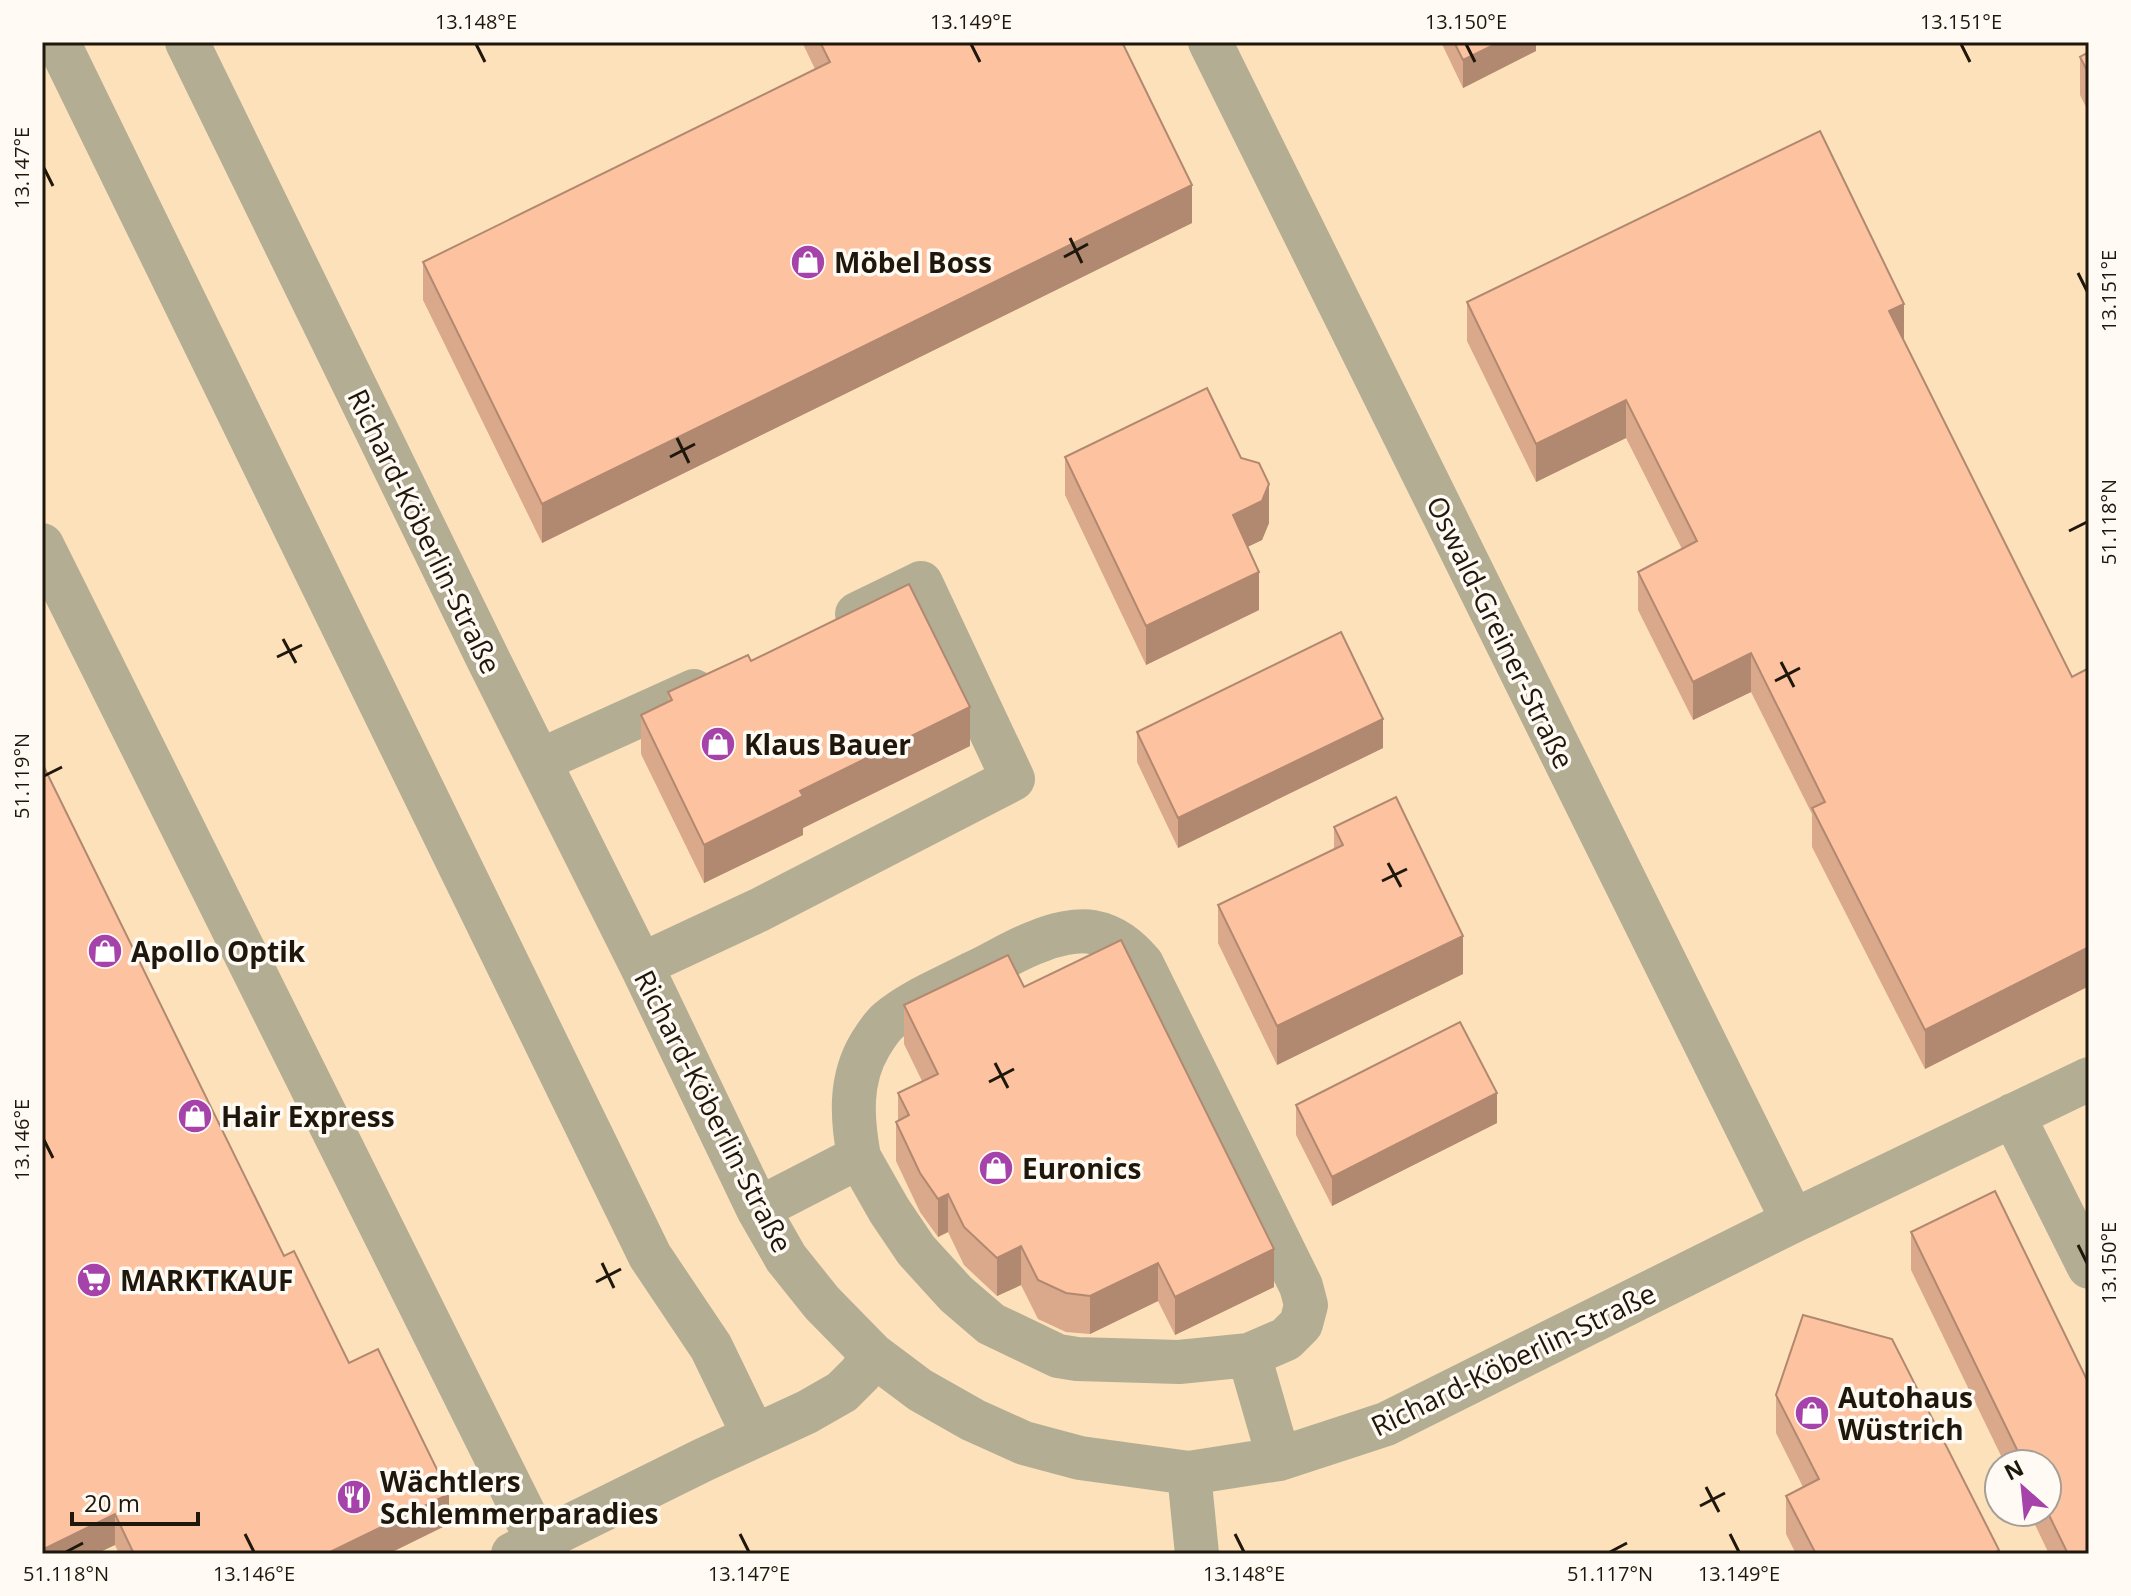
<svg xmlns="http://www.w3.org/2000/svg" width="2131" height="1596" viewBox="0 0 2131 1596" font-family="'Open Sans',sans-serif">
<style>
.built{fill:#fde1bb;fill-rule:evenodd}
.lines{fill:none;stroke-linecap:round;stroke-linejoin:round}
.minor{stroke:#b3ae93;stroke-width:44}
.wall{fill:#daa88a}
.shaded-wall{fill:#b18870}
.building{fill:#fdc3a0;stroke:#b18870;stroke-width:2}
.ticks{fill:none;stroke:#1f170b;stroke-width:3}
.labels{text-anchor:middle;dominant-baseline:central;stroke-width:7;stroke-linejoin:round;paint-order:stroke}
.poi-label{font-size:28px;font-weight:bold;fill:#1f170b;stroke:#fffaf4;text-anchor:start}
.street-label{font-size:28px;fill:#1f170b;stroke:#fffaf4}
.neatline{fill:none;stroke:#1f170b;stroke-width:3}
.ticks-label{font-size:20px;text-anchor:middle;fill:#1f170b}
</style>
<rect width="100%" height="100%" fill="#feebd1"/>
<!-- built -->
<path class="built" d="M42,42H2089V1554H42ZM1999,1464H2047V1512H1999Z"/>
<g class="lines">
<!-- minor -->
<path class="minor" d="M58,42L650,1256L711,1347L754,1436
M187,42L489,661L641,965L758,1209L786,1258L822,1303L872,1354L920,1390L973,1420L1024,1443L1080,1458L1189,1473L1279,1459L1386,1424L1793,1221L2089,1079
M1210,42L1793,1221
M42,545L538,1542
M539,761L694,691
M641,965L759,910L1013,779L921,583L857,614
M2013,1115L2089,1267
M758,1209L859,1157L889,1210L916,1250L956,1294L991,1324L1058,1356L1077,1359L1179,1362L1249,1355L1286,1339L1301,1324L1306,1305L1301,1286L1142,964C1128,948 1114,936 1092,932C1077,929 1053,935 1039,941C1016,949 995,963 973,973C945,988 913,1000 888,1021C881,1027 875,1037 870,1045C849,1080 852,1119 859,1157
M1249,1355L1279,1459
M1189,1473L1197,1554
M513,1554L703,1460L807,1412L842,1392L861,1373L872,1354"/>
</g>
<!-- wall -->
<path class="wall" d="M802,42H1122L1192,223L542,543L423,300V262L815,69Z
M1441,42H1536V51L1463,88Z
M2089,52V113L2080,95V57Z
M1467,302L1904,341L2072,677L2089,668V986L1925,1069L1812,847V814L1751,692L1693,720L1638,610V572L1682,549L1626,438L1536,482L1467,341Z
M1065,457L1269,523L1262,540L1247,547L1259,610L1146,665L1065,495Z
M751,661L970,746L803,828V835L704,883L641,754V715L668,702V692Z
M1137,732L1383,748L1178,848L1137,762Z
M1334,827L1463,974L1277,1065L1218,943V905L1334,849Z
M1024,987L1274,1287L1175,1335L1158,1301L1090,1334L1066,1332L1038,1319L1021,1285L997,1296L964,1265L948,1232L938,1237L920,1212L896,1161V1122L898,1121V1093L922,1081L904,1044V1005Z
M1296,1105L1497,1123L1332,1206L1296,1135Z
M1995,1191L2089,1384V1554H2049L2029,1512H2047V1464H2005L1911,1270V1232Z
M284,1256L449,1524L388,1554H119L115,1545L42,1554Z
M1776,1395L1999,1554H1796L1786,1534V1496L1803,1487L1776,1433Z"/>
<!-- shaded-wall -->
<path class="shaded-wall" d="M1500,42H1536V51L1463,88V60Z
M1192,185V223L542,543V504Z
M1904,304V342L1889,311Z
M1626,400V438L1536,482V444Z
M1269,484V523L1262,540L1233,554V515Z
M1259,572V610L1146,665V626Z
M1751,653V692L1693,720V682Z
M970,707V746L803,828V835L704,883V845L800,791Z
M1383,719V748L1178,848V818Z
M1463,936V974L1277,1065V1026Z
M2089,947V986L1925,1069V1030Z
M1497,1093V1123L1332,1206V1177Z
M948,1194V1232L938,1237V1199Z
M1021,1246V1285L997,1296V1258Z
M1274,1249V1287L1175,1335V1297Z
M1158,1263V1301L1090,1334V1296Z
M449,1494V1524L388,1554H326Z
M115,1514V1545L96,1554H42V1550Z"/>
<!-- building -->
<path class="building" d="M820,42H1122L1192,185L542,504L423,262L830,62Z
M1454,42H1500L1463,60Z
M2089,52V74L2080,57Z
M1820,131L1904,304L1889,311L2072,677L2089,668V947L1925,1030L1812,808L1825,802L1751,653L1693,682L1638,572L1697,541L1626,400L1536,444L1467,302Z
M1207,388L1241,458L1259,463L1269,484L1262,501L1233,515L1259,572L1146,626L1065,457Z
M909,584L970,707L800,791L803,796L704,845L641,715L672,700L668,692L748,655L751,661Z
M1341,632L1383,719L1178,818L1137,732Z
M42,763L284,1256L294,1251L349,1363L378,1349L449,1494L326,1554H134L115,1514L42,1550Z
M1396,797L1463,936L1277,1026L1218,905L1343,845L1334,827Z
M1121,940L1274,1249L1175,1297L1158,1263L1090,1296L1066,1293L1038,1280L1021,1246L997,1258L964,1227L948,1194L938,1199L920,1173L896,1122L909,1115L898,1093L938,1074L904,1005L1008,955L1024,987Z
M1460,1022L1497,1093L1332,1177L1296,1105Z
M1995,1191L2089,1384V1554H2068L2047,1511V1464H2024L1911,1232Z
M1803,1315L1892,1339L1999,1550L1992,1554H1816L1786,1496L1819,1479L1776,1395Z"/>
<!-- ticks -->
<path class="ticks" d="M476,44L485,62M971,44L980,62M1466,44L1475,62M1961,44L1970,62M44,168L53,186M1070,238L1082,263M1064,257L1088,244M2078,273L2087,291M677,438L689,463M670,457L695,444M2069,531L2087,522M283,639L296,663M277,657L302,645M1781,662L1794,687M1775,681L1800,668M44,776L62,767M1388,863L1401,887M1382,881L1407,869M995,1063L1008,1088M989,1082L1014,1069M44,1140L53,1158M2078,1245L2087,1263M602,1263L614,1288M596,1282L621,1269M1706,1487L1719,1512M1700,1506L1725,1493M245,1534L254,1552M740,1534L749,1552M1235,1534L1244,1552M1730,1534L1739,1552M66,1552L83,1543M1610,1552L1627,1543"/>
<!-- icons -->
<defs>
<g id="shop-disc" transform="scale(1.8)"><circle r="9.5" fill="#a543aa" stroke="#fffaf4"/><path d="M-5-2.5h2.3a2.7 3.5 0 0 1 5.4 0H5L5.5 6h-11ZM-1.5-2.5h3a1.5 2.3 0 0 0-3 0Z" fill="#fff"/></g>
<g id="supermarket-disc" transform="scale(1.8)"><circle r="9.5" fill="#a543aa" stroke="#fffaf4"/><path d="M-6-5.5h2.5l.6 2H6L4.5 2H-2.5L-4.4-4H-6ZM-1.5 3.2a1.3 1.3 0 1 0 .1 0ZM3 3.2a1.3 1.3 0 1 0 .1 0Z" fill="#fff"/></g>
<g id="restaurant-disc" transform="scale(1.8)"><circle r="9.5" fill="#a543aa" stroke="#fffaf4"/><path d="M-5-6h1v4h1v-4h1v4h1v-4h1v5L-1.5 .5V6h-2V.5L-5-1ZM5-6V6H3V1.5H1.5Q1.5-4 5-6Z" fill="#fff"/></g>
</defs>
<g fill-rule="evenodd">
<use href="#shop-disc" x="808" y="262"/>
<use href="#shop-disc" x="718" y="744"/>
<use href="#shop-disc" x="105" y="951"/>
<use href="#shop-disc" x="195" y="1116"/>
<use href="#shop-disc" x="996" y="1168"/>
<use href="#supermarket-disc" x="94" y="1280"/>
<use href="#shop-disc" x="1812" y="1413"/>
<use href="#restaurant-disc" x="354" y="1497"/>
</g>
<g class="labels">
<!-- poi labels -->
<g class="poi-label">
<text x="834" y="262">Möbel Boss</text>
<text x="744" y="744">Klaus Bauer</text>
<text x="131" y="951">Apollo Optik</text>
<text x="221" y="1116">Hair Express</text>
<text x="1022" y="1168">Euronics</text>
<text x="120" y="1280">MARKTKAUF</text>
<text x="1838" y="1397">Autohaus<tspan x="1838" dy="32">Wüstrich</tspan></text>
<text x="380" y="1481">Wächtlers<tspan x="380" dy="32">Schlemmerparadies</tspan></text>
</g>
<!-- street labels -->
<g class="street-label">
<text transform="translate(425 531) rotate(64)">Richard-Köberlin-Straße</text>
<text transform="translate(1501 632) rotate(64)">Oswald-Greiner-Straße</text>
<text transform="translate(714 1111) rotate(63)">Richard-Köberlin-Straße</text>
<text transform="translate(1513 1359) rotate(-26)">Richard-Köberlin-Straße</text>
</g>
</g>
<!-- border -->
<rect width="2131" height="1596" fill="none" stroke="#fffaf4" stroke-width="88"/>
<!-- north arrow -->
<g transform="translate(2023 1488) rotate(333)"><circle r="38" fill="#fffaf4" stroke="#a59f97" stroke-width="2"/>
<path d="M0-6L14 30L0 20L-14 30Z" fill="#a543aa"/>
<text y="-12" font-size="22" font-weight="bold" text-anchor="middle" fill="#1f170b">N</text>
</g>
<!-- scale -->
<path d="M72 1512v12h126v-12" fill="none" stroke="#1f170b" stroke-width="4"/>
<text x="84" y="1512" font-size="24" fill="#1f170b" stroke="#fffaf4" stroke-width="6" paint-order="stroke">20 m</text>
<rect x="44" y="44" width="2043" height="1508" class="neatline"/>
<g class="ticks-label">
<text x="476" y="29">13.148°E</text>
<text x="971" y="29">13.149°E</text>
<text x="1466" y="29">13.150°E</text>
<text x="1961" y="29">13.151°E</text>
<text transform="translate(22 168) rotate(-90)" y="7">13.147°E</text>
<text transform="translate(2109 291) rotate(-90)" y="7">13.151°E</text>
<text transform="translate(2109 522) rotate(-90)" y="7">51.118°N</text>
<text transform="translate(22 776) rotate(-90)" y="7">51.119°N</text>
<text transform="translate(22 1140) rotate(-90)" y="7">13.146°E</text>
<text transform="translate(2109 1263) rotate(-90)" y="7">13.150°E</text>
<text x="66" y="1581">51.118°N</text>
<text x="254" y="1581">13.146°E</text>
<text x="749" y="1581">13.147°E</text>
<text x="1244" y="1581">13.148°E</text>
<text x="1610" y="1581">51.117°N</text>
<text x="1739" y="1581">13.149°E</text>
</g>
</svg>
